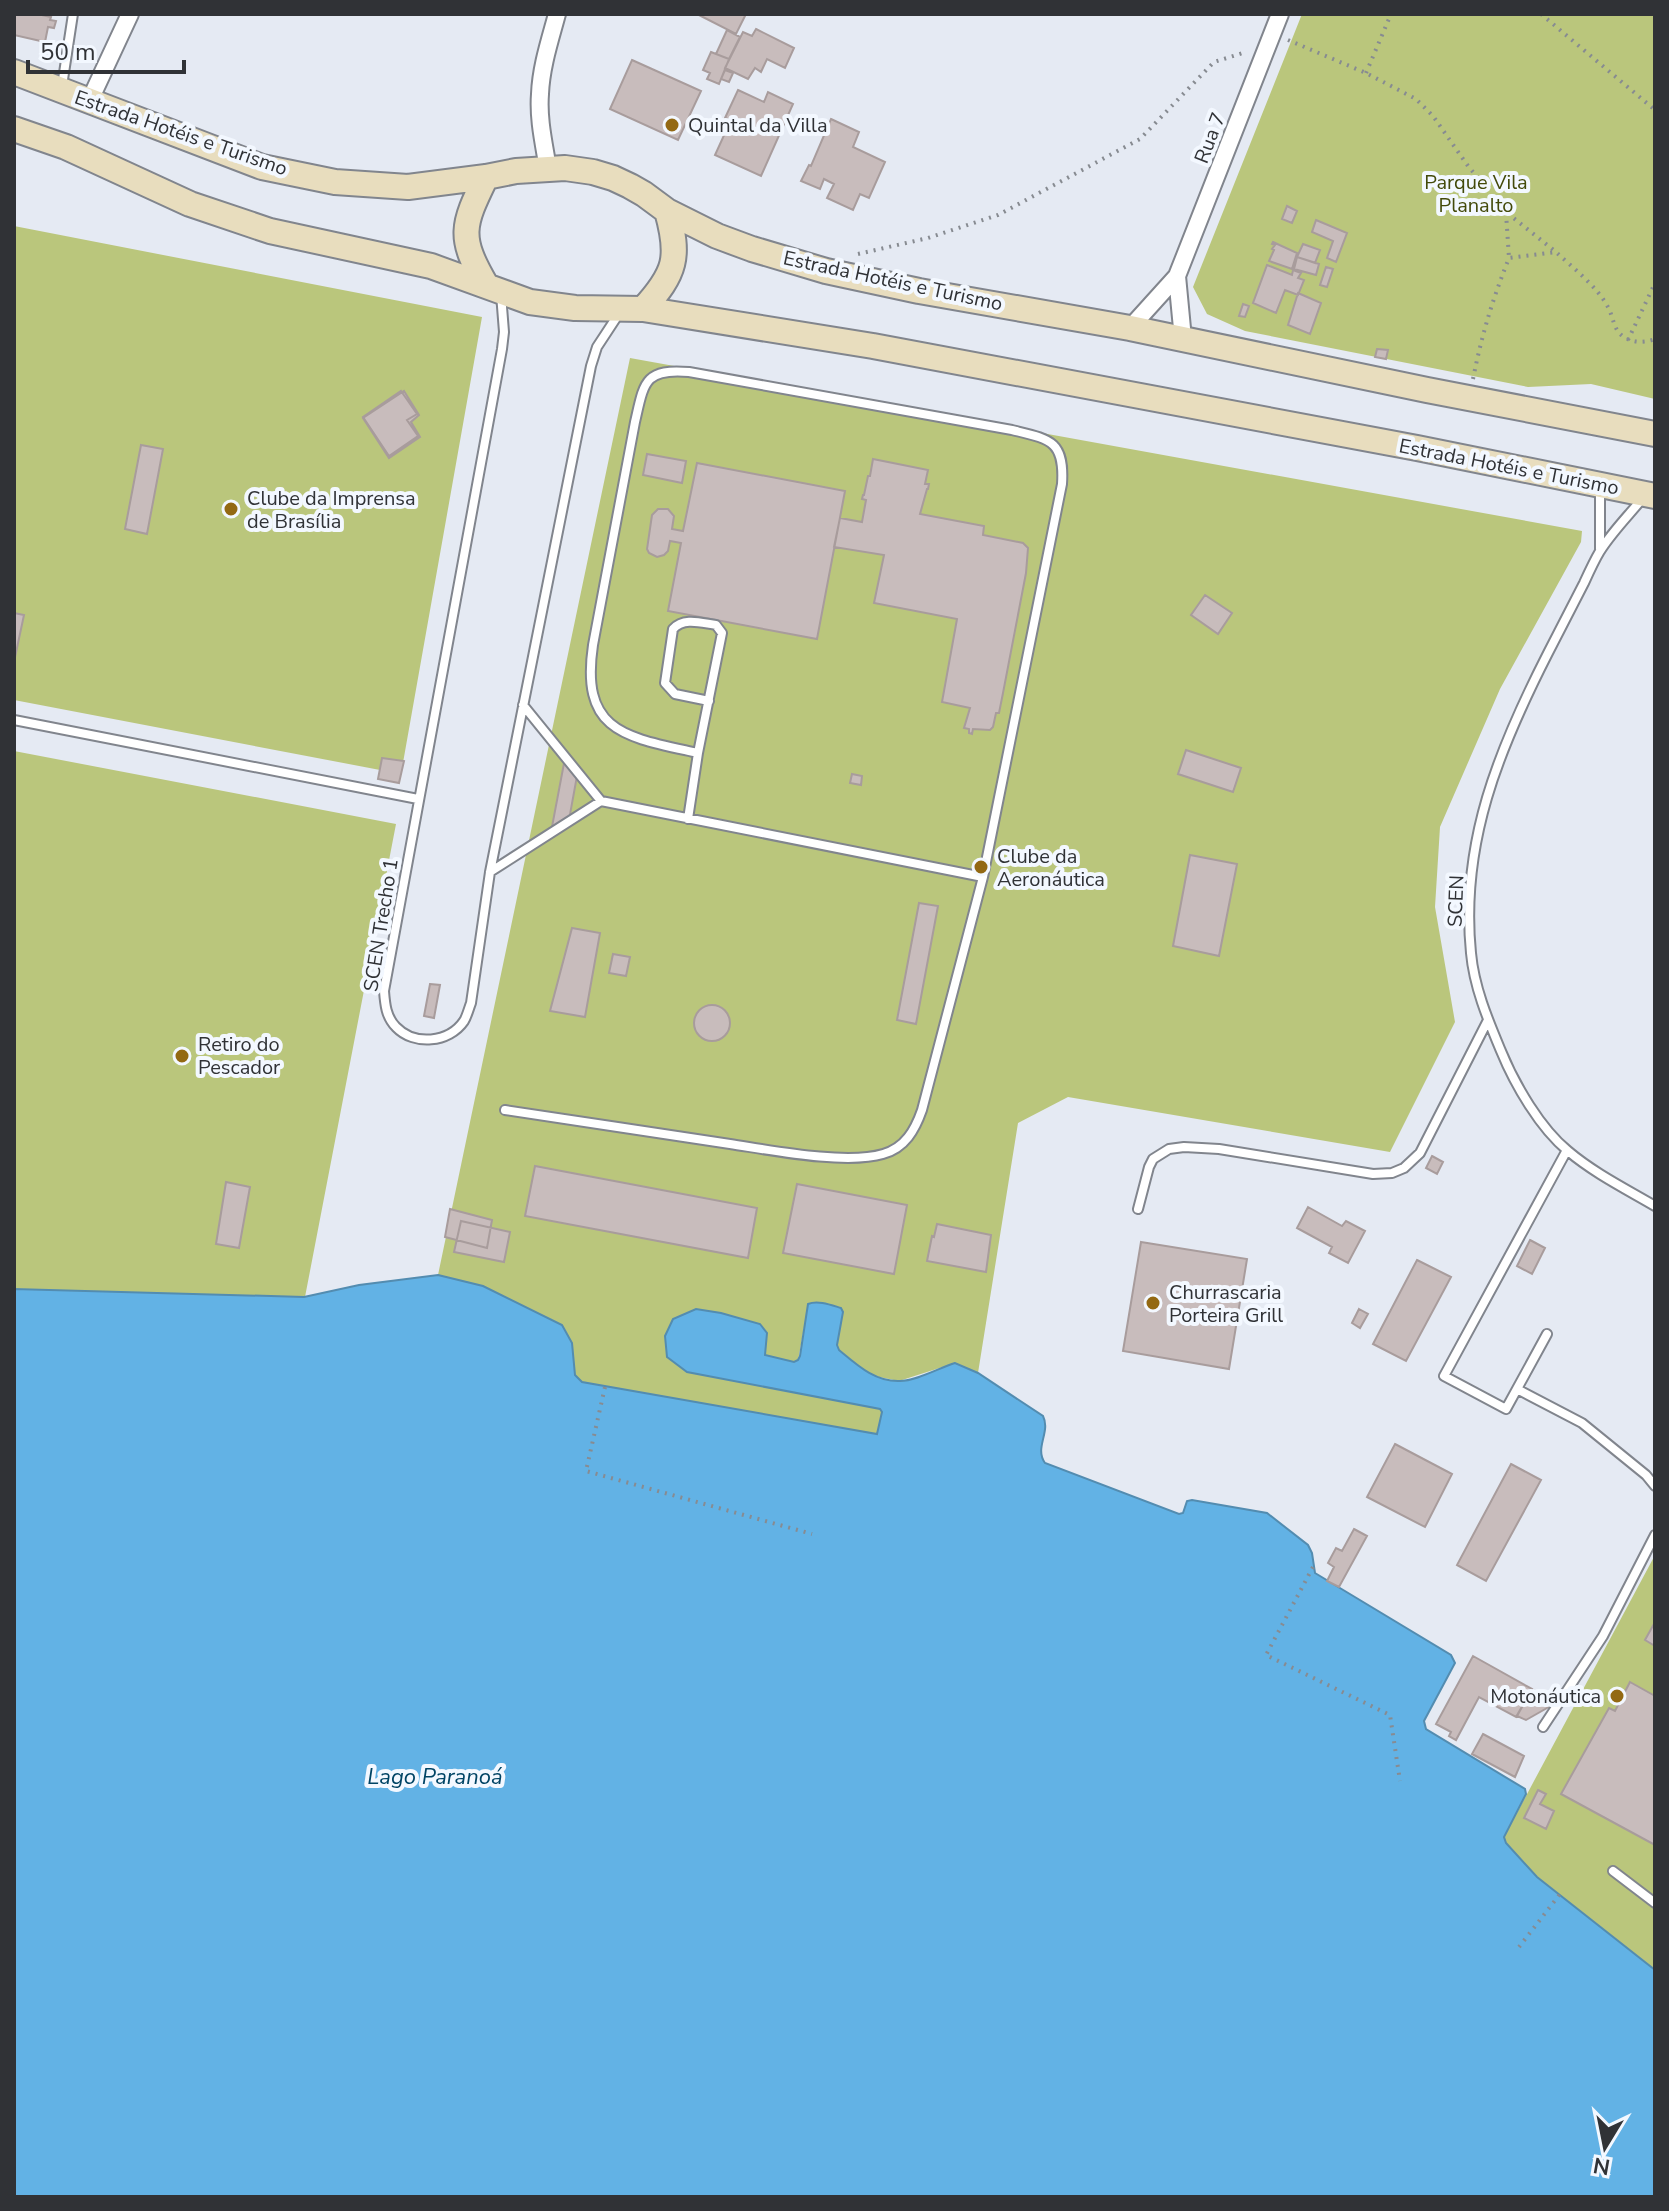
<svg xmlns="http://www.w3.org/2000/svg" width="1669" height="2211" viewBox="0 0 1669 2211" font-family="'Nunito Sans',sans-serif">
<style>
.green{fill:#bac67c}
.water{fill:#62b2e5;stroke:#538cb0;stroke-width:2}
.building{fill:#c8bcbc;stroke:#a89c9c;stroke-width:2}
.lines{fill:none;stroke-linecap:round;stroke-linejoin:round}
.lane-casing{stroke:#81858d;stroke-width:12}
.street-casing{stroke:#81858d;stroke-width:20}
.secondary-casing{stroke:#81858d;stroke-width:28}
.path{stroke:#878b91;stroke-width:4;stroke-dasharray:2 6;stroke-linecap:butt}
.lane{stroke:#fff;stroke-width:8}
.street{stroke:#fff;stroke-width:16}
.secondary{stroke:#e8ddbe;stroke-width:24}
.poi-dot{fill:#936913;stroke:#f3f8ff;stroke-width:3}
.labels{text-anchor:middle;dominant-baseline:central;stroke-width:8;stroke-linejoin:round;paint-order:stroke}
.poi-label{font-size:20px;fill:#303236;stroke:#f3f8ff;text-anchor:start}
.street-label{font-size:20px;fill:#303236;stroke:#f3f8ff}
.park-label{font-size:20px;fill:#434a0a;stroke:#f3f8ff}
.water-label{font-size:22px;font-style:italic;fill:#004465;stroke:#f3f8ff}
</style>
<rect width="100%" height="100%" fill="#e5eaf3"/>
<!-- green -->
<path class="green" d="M1302,14H1655V399L1591,384L1528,387L1245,331L1207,314L1193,287Z
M14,226L482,317L401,774L14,700Z
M630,358L1582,531L1581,542L1500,689L1440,827L1435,907L1455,1022L1390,1152L1068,1097L1018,1123L978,1373L955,1363L899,1381L874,1376L866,1372L839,1350L837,1345L843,1312L841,1308L814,1302L808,1305L798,1361L794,1362L767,1357L764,1351L767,1333L687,1372L880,1409L882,1412L877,1434L582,1382L575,1375L572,1343L438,1275Z
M14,751L396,824L305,1297L14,1289Z
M1655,1555V1970L1537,1877L1506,1843L1504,1837Z"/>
<!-- water -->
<path class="water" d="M438,1275L483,1286L562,1325L572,1343L575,1375L582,1382L877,1434L882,1412L880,1409L687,1372L667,1357L665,1336L673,1319L696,1309L721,1313L760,1324L767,1333L765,1355L794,1362L798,1360L800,1356L808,1304C818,1300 831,1305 841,1308L843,1312L837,1345L839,1350C857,1365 875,1382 900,1381C916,1381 939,1368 955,1363L978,1373L1043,1416C1051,1432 1034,1448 1045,1463L1179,1514L1183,1513L1187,1501L1192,1500L1267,1513L1308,1545L1312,1553L1315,1573L1451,1655L1455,1663L1424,1721L1426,1729L1525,1789L1526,1794L1504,1837L1506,1843L1537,1877L1655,1970V2197H14V1289L304,1297L359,1285Z"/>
<!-- building -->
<path class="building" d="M14,14H37L51,17L50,20L56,21L54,28L48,27L45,42L14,35Z
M697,14H746L736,34Z
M756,29L794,48L785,68L767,59L761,72L755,68L748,79L725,68L743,32L752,36Z
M727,30L740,37L729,59L716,54Z
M711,52L729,59L719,84L707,79L710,73L703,70Z
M632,60L701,91L678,140L610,109Z
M725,70L733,73L729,82L721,79Z
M738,90L764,102L768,92L793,104L761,176L715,155L731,120L725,118Z
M831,119L859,132L853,147L885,162L869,198L860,194L853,210L827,198L834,184L824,179L820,189L801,181L809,165L811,166Z
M1287,206L1297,211L1292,223L1282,219Z
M1316,220L1347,233L1336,262L1327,258L1333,241L1312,232Z
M1273,242L1297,253L1292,269L1269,261L1274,250L1272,249L1275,245L1272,244Z
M1303,244L1320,250L1315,263L1297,257Z
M1297,257L1319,264L1316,275L1294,269Z
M1267,265L1292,275L1293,270L1301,273L1298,278L1304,280L1298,295L1285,290L1276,313L1253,303Z
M1326,267L1333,269L1327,287L1320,285Z
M1298,293L1321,303L1310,334L1288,325Z
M1243,304L1249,306L1245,317L1239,316Z
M1377,349L1388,350L1386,359L1375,357Z
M401,391L417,414L407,420L418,436L389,456L363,417Z
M404,391L419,415L411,422L420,437L389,458L363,418Z
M141,445L163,449L147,534L125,529Z
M647,454L686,461L682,483L643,475Z
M873,459L928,470L925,484H929L928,489H927L920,514L984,526L983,535L1023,543L1028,548L1026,573L1003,693L999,713H996L993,727L990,730L973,729L972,734L969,733V729L964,728L970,708L942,702L957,619L874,603L884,555L834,547L840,518L862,522L866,500L862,499L863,495H864L868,476H870Z
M697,463L845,491L817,639L668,611L681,543L670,541L668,551L664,555L657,557L649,553L647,549L652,515L658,509H668L674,516L672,529L683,531Z
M1205,595L1232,613L1218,634L1191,615Z
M14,613L24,615L14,662Z
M1186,750L1241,768L1233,792L1178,774Z
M382,758L404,761L399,783L378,779Z
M565,758L577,776L569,820L551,832Z
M852,774L862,776L861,785L850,783Z
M1190,855L1237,864L1219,956L1173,946Z
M919,903L938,906L916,1024L897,1020Z
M572,928L600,933L585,1017L550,1011Z
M613,954L630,957L626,976L609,973Z
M430,984L440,985L434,1018L424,1016Z
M694 1023a18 18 0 1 1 36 0a18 18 0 1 1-36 0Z
M1432,1156L1443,1162L1437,1174L1426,1168Z
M535,1166L757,1208L748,1258L525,1216Z
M226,1182L250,1187L239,1248L216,1244Z
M797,1184L907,1205L894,1274L783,1253Z
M1308,1207L1342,1226L1346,1221L1365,1231L1348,1263L1329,1253L1332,1247L1297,1228Z
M450,1209L492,1220L487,1248L445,1237Z
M461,1221L510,1232L504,1262L454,1252Z
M937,1224L991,1235L986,1272L927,1261L932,1236L934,1237Z
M1530,1240L1545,1248L1532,1274L1517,1266Z
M1141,1242L1247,1259L1229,1369L1123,1351Z
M1417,1260L1451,1277L1406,1361L1373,1344Z
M1359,1309L1368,1314L1360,1328L1352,1323Z
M1395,1444L1452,1474L1425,1527L1367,1497Z
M1511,1464L1541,1480L1486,1581L1457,1565Z
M1354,1529L1367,1536L1339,1587L1327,1581L1334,1567L1328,1563L1336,1548L1342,1551Z
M1655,1622V1646L1645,1640Z
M1473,1656L1532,1689L1516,1717L1479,1697L1456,1740L1449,1736L1451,1732L1436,1724Z
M1630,1682L1655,1696V1845L1561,1794L1609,1708L1615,1711Z
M1531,1691L1554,1704L1526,1720L1517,1716Z
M1483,1734L1524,1756L1515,1777L1472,1754Z
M1538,1790L1546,1794L1540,1804L1554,1811L1546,1829L1524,1818Z"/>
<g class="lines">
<!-- lane casing -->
<g class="lane-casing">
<path id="lane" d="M62,86L73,14
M501,294L504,332L502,349L384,991C385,1004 386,1017 396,1027C414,1046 449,1043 464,1021C467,1016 469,1008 471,1003L490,872L591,366L597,347L620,312
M1600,487V549
M1642,499C1628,516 1612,532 1600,551C1594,561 1589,572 1584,583C1572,606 1560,630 1548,653C1499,749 1460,843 1471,953C1474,987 1488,1020 1501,1051C1515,1085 1540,1128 1568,1151C1594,1173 1626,1189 1655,1206
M523,705L601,801L983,877
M14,720L418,799
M688,819L698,753L722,633L716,625C701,623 684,617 673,629L665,683L675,694L709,701
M490,872L601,801
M505,1110C580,1121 655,1133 730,1144C770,1150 846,1165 883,1154C905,1148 915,1130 922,1110L983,877L1062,484C1065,440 1049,439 1012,430L689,372C644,368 644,383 635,422L593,645C580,733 626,737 698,753
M1138,1209L1149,1167L1153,1159L1169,1149L1184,1147L1219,1149L1373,1174L1392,1173L1404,1168L1420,1153L1488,1020
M1547,1334L1506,1409L1444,1376L1567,1150
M1517,1389L1582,1423L1646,1475L1655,1486
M1543,1727L1603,1636L1655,1535
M1613,1871L1655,1903"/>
</g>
<!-- street casing -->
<g class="street-casing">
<path id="street" d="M89,102L130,14
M548,169C544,144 538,119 540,94C541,67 550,40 557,14
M1177,276L1183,339
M1130,328L1177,276L1280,14"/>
</g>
<!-- secondary casing -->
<g class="secondary-casing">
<path id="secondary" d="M14,72L262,167L335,182L408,187L486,177L516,171L565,168L593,172L613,178L630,186L644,194L667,211L717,236L752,249L826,271L919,291L1130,328L1427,390L1655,434
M14,129L66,147L190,204L270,231L431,266L530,302L575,308L643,309L873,346L1417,448L1655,496
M486,177C462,226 458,237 486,285
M643,309C676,273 680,257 667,211"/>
</g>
<!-- path -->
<path class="path" d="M1541,14L1655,110
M1288,40L1366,73L1416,99L1433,116L1468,166L1506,212L1556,252
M1366,73L1391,14
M1506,213L1509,258
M858,254L928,238L998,215L1140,139L1214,62L1246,52
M1628,340L1655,283
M1473,379C1482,334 1492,301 1509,258L1556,252C1574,269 1598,287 1609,309C1614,320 1614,331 1624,337C1633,343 1645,343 1655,339
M605,1387L586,1471L812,1534
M1313,1567L1266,1655L1390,1715L1400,1781
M1519,1947L1560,1894"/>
<!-- lane -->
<use href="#lane" class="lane"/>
<!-- street -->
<use href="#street" class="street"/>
<!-- secondary -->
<use href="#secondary" class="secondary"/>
</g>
<!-- markers -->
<g class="poi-dot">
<circle cx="672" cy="125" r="8"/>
<circle cx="231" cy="509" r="8"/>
<circle cx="981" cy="867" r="8"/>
<circle cx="182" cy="1056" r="8"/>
<circle cx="1153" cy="1303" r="8"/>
<circle cx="1617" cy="1696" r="8"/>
</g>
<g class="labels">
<!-- poi labels -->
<g class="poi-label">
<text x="688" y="125">Quintal da Villa</text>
<text x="247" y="498">Clube da Imprensa<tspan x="247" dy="23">de Brasília</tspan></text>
<text x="997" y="856">Clube da<tspan x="997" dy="23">Aeronáutica</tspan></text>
<text x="198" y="1044">Retiro do<tspan x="198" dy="23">Pescador</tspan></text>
<text x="1169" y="1292">Churrascaria<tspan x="1169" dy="23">Porteira Grill</tspan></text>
<text x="1601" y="1696" text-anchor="end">Motonáutica</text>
</g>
<!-- street labels -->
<g class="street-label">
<text transform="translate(181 133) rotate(19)">Estrada Hotéis e Turismo</text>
<text transform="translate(1210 138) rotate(-69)">Rua 7</text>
<text transform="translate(893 281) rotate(12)">Estrada Hotéis e Turismo</text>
<text transform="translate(1509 467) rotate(11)">Estrada Hotéis e Turismo</text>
<text transform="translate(1456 901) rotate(-88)">SCEN</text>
<text transform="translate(381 925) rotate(-81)">SCEN Trecho 1</text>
</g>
<!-- park labels -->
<g class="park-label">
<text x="1476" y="182">Parque Vila<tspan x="1476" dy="23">Planalto</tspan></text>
</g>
<!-- water labels -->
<g class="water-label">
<text x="435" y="1777">Lago Paranoá</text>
</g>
</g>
<!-- border -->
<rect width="1669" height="2211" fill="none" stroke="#303236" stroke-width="32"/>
<!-- north arrow -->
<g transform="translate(1605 2147) rotate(190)" stroke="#f3f8ff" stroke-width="6" paint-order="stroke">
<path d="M0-6L14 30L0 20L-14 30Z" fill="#303236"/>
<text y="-12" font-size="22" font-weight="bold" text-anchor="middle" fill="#303236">N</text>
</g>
<!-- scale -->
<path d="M28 60v12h156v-12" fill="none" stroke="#303236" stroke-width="4"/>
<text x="40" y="60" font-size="24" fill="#303236" stroke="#f3f8ff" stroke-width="6" paint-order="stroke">50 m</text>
</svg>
